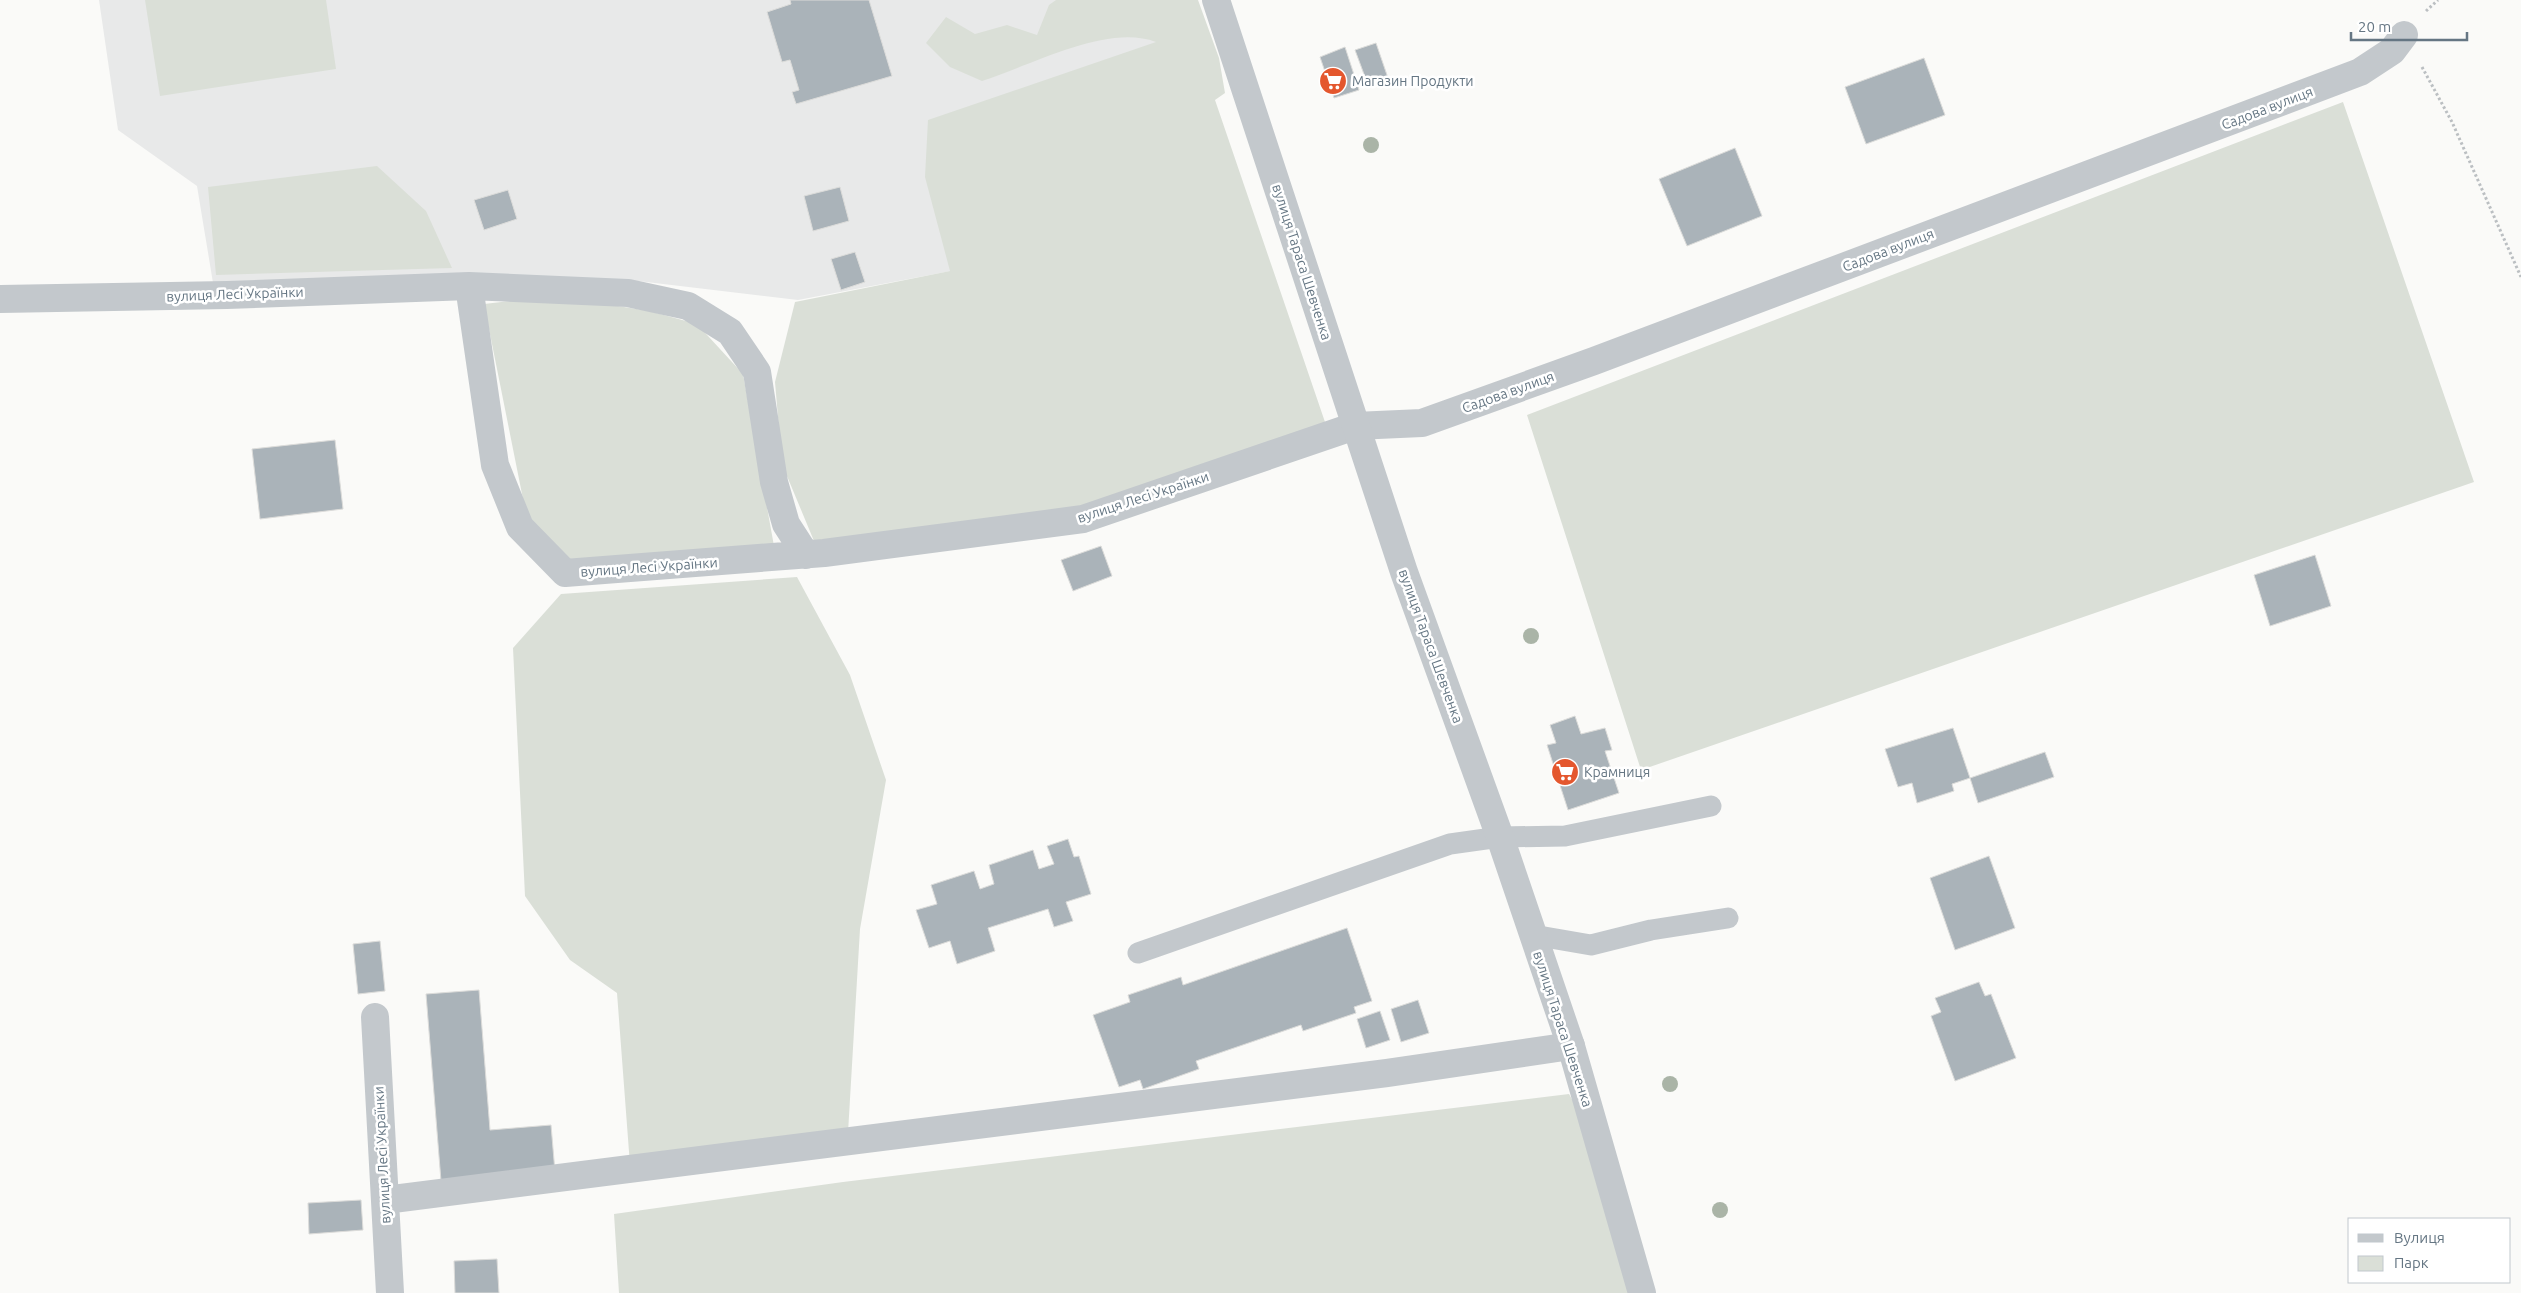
<svg xmlns="http://www.w3.org/2000/svg" width="2521" height="1293" viewBox="0 0 2521 1293" font-family="Ubuntu,sans-serif">
<style>
.built{fill:#e8e9e9}
.green{fill:#dadfd7}
.building{fill:#aab3b9;stroke:#dcdcda}
.lines{fill:none;stroke-linecap:round;stroke-linejoin:round}
.path{stroke:#bbbfc2;stroke-width:3;stroke-dasharray:2.5 2.5;stroke-linecap:butt}
.service{stroke:#c3c8cc;stroke-width:21}
.minor{stroke:#c3c8cc;stroke-width:28}
.tertiary{stroke:#c3c8cc;stroke-width:28}
.tree{fill:#aab4a7}
.labels{text-anchor:middle;dominant-baseline:central;stroke-width:5;stroke-linejoin:round;paint-order:stroke}
.poi-label{font-size:14px;fill:#657683;stroke:#fff;text-anchor:start}
.street-label{font-size:14px;fill:#657683;stroke:#fff}
</style>
<rect width="100%" height="100%" fill="#fafaf8"/>
<!-- built -->
<path class="built" d="M99,0H1182L1251,214L798,300L638,281L214,289L197,186L118,130Z"/>
<!-- green -->
<path class="green" d="M145,0H326L336,69L160,96Z
M1056,0H1198L1219,58L1225,93L1215,100L1326,425L1086,507L814,541L782,464L775,382L795,302L950,271L925,177L928,120L1156,42C1107,23 1030,66 982,81L950,67L926,43L946,17L975,34L1007,25L1037,35L1049,5Z
M2343,102L2474,482L1641,770L1527,415Z
M377,166L426,211L452,268L216,275L208,187Z
M555,296L649,311L697,324L743,374L774,546L547,561L525,509L484,304Z
M797,577L850,675L886,780L860,929L847,1150L631,1178L617,993L570,960L525,896L513,648L561,594Z
M1569,1094L1578,1110L1635,1293H619L614,1214L843,1182Z"/>
<!-- building -->
<path class="building" d="M790,0H869L892,76L796,104L792,92L799,90L790,60L782,62L767,12L791,4Z
M1376,43L1388,78L1368,85L1355,50Z
M1345,47L1359,90L1334,98L1320,57Z
M1924,58L1945,115L1866,144L1845,87Z
M1735,148L1762,216L1687,246L1659,179Z
M840,187L849,221L813,231L804,196Z
M508,190L517,219L484,230L474,200Z
M855,252L865,282L841,290L831,259Z
M335,440L343,509L260,519L252,449Z
M1101,546L1112,576L1073,591L1061,560Z
M2315,555L2331,606L2270,626L2254,575Z
M1575,716L1581,734L1605,728L1612,750L1605,751L1619,793L1568,810L1547,745L1556,743L1550,725Z
M1953,728L1970,778L1952,784L1954,791L1917,803L1912,783L1898,787L1885,749Z
M2045,752L2054,777L1978,803L1970,778Z
M1068,839L1074,857L1079,856L1091,894L1066,902L1073,921L1054,927L1048,909L988,928L995,951L957,964L950,941L929,948L916,910L937,904L931,885L974,871L980,889L994,884L989,865L1033,850L1039,869L1054,864L1047,846Z
M1989,856L2015,928L1955,950L1930,878Z
M1347,928L1372,1001L1354,1007L1356,1013L1303,1031L1301,1025L1196,1061L1199,1069L1143,1089L1140,1080L1119,1087L1093,1015L1130,1002L1128,995L1181,977L1183,985Z
M380,941L385,991L358,994L353,944Z
M1979,982L1985,996L1991,994L2016,1058L1955,1081L1931,1016L1941,1012L1935,998Z
M479,990L490,1130L551,1125L555,1172L441,1181L426,994Z
M1418,1000L1429,1033L1401,1042L1391,1009Z
M1380,1011L1390,1040L1366,1048L1357,1019Z
M361,1200L363,1230L309,1234L308,1203Z
M497,1259L499,1293H455L454,1261Z"/>
<g class="lines">
<!-- path -->
<path class="path" d="M2426,11L2438,0
M2422,67L2452,122L2521,277"/>
<!-- service -->
<path class="service" d="M1533,935L1591,945L1651,930L1728,918
M1138,953L1450,844L1500,837L1565,836L1711,806"/>
<!-- minor -->
<path class="minor" d="M469,286L495,465L520,527L565,573L824,553L1083,519L1355,426L1422,423L1594,361L2360,72L2392,51L2404,35
M0,299L227,295L469,286L628,293L688,306L730,332L757,372L774,482L786,524L806,555
M375,1017L390,1293
M385,1200L1387,1073L1571,1046"/>
<!-- tertiary -->
<path class="tertiary" d="M1216,0L1404,572L1500,837L1571,1046L1642,1293"/>
</g>
<!-- trees -->
<g class="tree">
<circle cx="1371" cy="145" r="8"/>
<circle cx="1531" cy="636" r="8"/>
<circle cx="1670" cy="1084" r="8"/>
<circle cx="1720" cy="1210" r="8"/>
</g>
<!-- icons -->
<defs>
<g id="supermarket-disc" transform="scale(1.4375)"><circle r="9.5" fill="#e4572e" stroke="#fff"/><path d="M-6-5.5h2.5l.6 2H6L4.5 2H-2.5L-4.4-4H-6ZM-1.5 3.2a1.3 1.3 0 1 0 .1 0ZM3 3.2a1.3 1.3 0 1 0 .1 0Z" fill="#fff"/></g>
</defs>
<g fill-rule="evenodd">
<use href="#supermarket-disc" x="1333" y="81"/>
<use href="#supermarket-disc" x="1565" y="772"/>
</g>
<g class="labels">
<!-- poi labels -->
<g class="poi-label">
<text x="1352" y="81">Магазин Продукти</text>
<text x="1584" y="772">Крамниця</text>
</g>
<!-- street labels -->
<g class="street-label">
<text transform="translate(2267 108) rotate(-21)">Садова вулиця</text>
<text transform="translate(1888 250) rotate(-21)">Садова вулиця</text>
<text transform="translate(1302 262) rotate(72)">вулиця Тараса Шевченка</text>
<text transform="translate(235 294) rotate(-2)">вулиця Лесі Українки</text>
<text transform="translate(1508 392) rotate(-20)">Садова вулиця</text>
<text transform="translate(1143 497) rotate(-18)">вулиця Лесі Українки</text>
<text transform="translate(649 567) rotate(-4)">вулиця Лесі Українки</text>
<text transform="translate(1431 646) rotate(70)">вулиця Тараса Шевченка</text>
<text transform="translate(1563 1029) rotate(72)">вулиця Тараса Шевченка</text>
<text transform="translate(382 1155) rotate(-93)">вулиця Лесі Українки</text>
</g>
</g>
<!-- legend -->
<rect x="2348" y="1218" width="162" height="65" fill="#ffffff" stroke="#c1c8cd"/>
<rect x="2358" y="1234" width="25" height="8" fill="#c3c8cc" stroke="#c1c8cd"/>
<text x="2394" y="1243" font-size="15" fill="#657683">Вулиця</text>
<rect x="2358" y="1256" width="25" height="15" fill="#dadfd7" stroke="#c1c8cd"/>
<text x="2394" y="1268" font-size="15" fill="#657683">Парк</text>
<!-- scale -->
<path d="M2351 32v8h116v-8" fill="none" stroke="#657683" stroke-width="2.5"/>
<text x="2358" y="32" font-size="15" fill="#657683" stroke="#ffffff" stroke-width="4" paint-order="stroke">20 m</text>
</svg>
